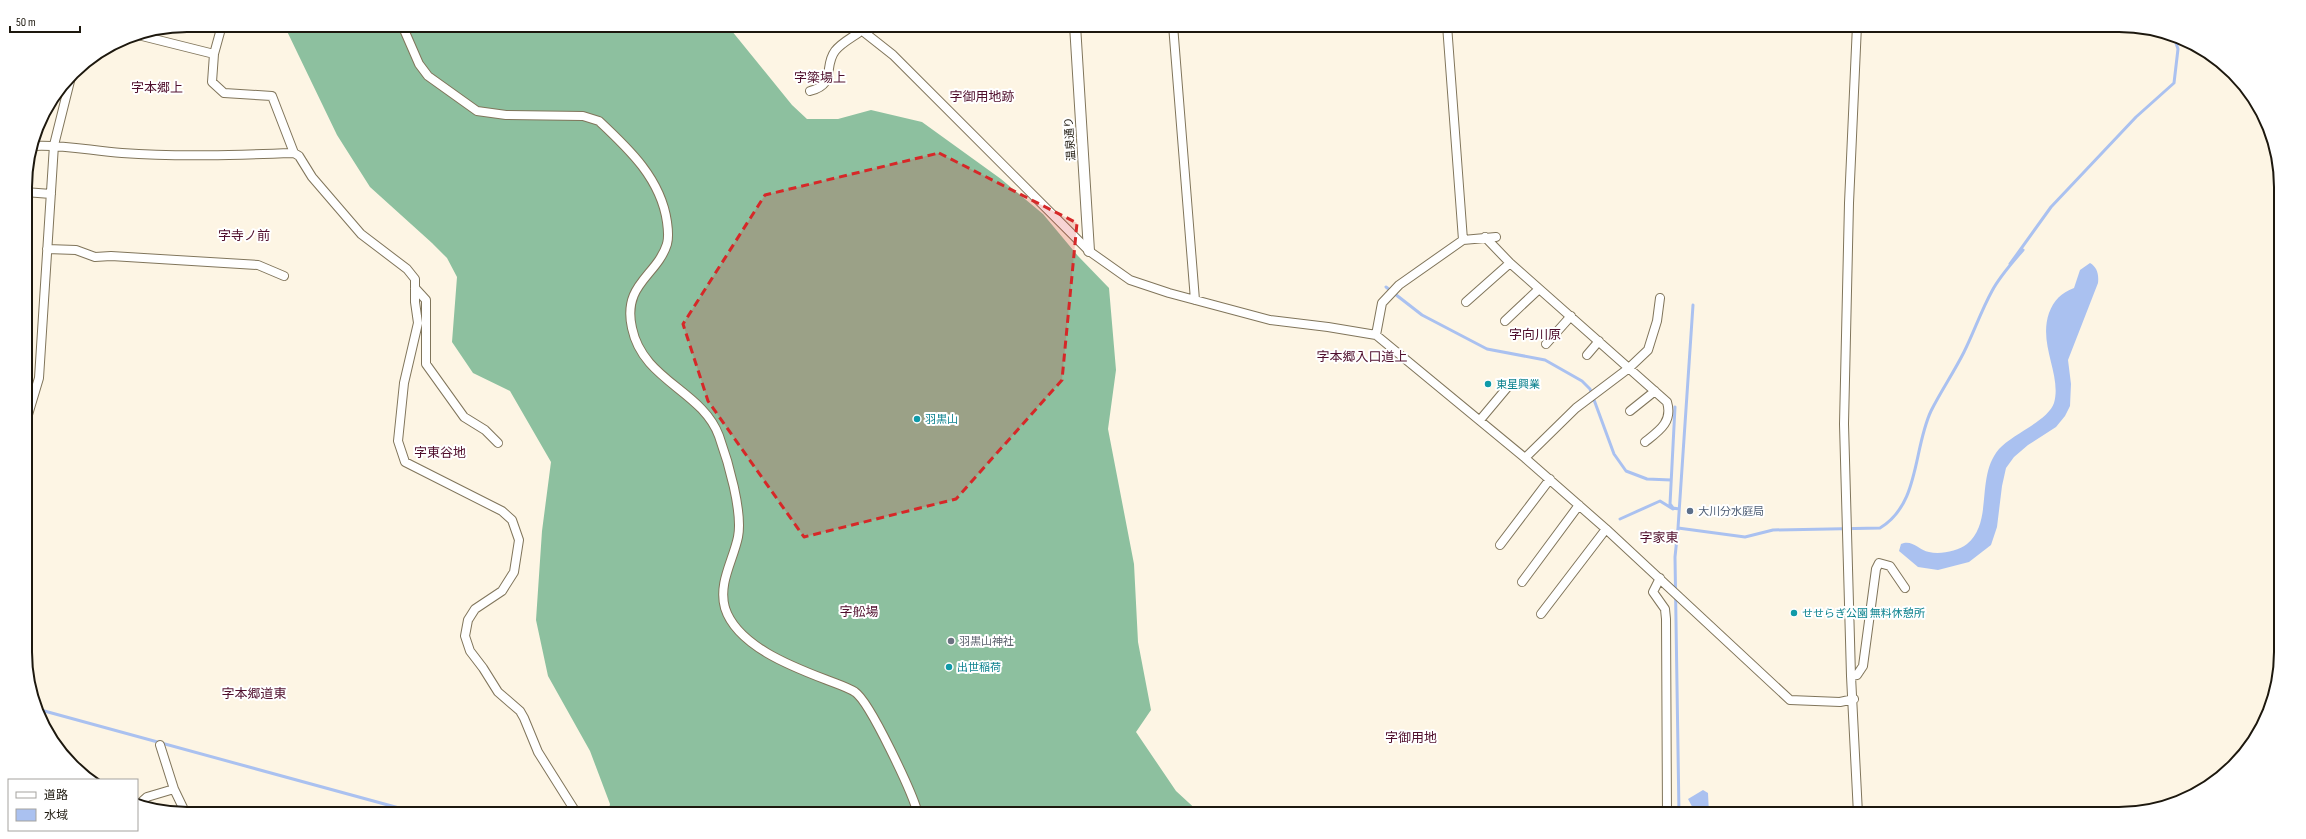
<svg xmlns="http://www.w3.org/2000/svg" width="2306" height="839" viewBox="0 0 2306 839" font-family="'Sofia Sans Condensed','Noto Sans JP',sans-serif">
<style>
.forest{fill:#8dc09f}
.water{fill:#aac1f0}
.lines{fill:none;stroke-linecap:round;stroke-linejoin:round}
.stream{stroke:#aac1f0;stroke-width:3}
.minor-casing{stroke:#80755b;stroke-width:10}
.tertiary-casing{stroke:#80755b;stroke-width:12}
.minor{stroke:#fff;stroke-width:8}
.tertiary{stroke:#fff;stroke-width:10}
.marked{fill:#d62828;fill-opacity:0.2;stroke:#d62828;stroke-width:3;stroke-dasharray:8 5;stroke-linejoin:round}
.culture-dot{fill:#0f9aa8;stroke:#fff;stroke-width:1.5}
.service-dot{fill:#5c6f8a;stroke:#fff;stroke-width:1.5}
.worship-dot{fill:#6b7280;stroke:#fff;stroke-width:1.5}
.labels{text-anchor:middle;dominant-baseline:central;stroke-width:4;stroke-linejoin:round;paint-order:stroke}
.street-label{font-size:11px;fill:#1d180e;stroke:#fff}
.culture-label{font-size:11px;fill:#0d838f;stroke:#fff;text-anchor:start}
.service-label{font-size:11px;fill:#4e5e75;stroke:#fff;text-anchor:start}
.worship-label{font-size:11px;fill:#5b616d;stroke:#fff;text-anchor:start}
.quarter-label{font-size:13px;fill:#500f2d;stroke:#fff}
.rim{fill:none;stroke:#1d180e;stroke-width:2}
</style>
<rect width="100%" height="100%" fill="#fdf5e4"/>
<!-- forest -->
<path class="forest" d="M284,25H727L792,105L807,119H838L871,110L922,122L1001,179L1043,214L1078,256L1109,288L1116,370L1108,429L1134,564L1138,642L1151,710L1136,732L1176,791L1201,814H608L610,804L590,751L548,676L536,620L542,531L551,462L510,391L473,373L452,342L457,277L447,258L432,243L370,187L337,135Z"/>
<!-- water -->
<path class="water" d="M2090,263C2097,267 2099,274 2098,283L2068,360L2071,384L2070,406L2065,416L2056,427L2028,445L2014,457L2006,468L2002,486L1997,527L1991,545L1969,562L1938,570L1918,567L1899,551L1901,544C1912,539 1919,550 1929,552C1940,555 1958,551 1967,544C1994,522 1975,477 1999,449C2012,434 2048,421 2054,403C2062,375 2038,345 2049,313C2054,300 2061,293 2074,288L2080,270Z
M1703,790L1708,793L1709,814H1696L1688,799Z"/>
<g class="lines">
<!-- stream -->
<path class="stream" d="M2010,264L2051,207L2136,117L2174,83L2178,49L2173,34
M1386,287L1422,315L1487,349L1545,360L1582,381L1590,389L1614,454L1626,471L1647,479L1671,480
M1675,407L1670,504L1673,508L1679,509
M1620,519L1660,501L1673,509
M1678,528L1693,305
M37,709L421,814
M1679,814L1675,557L1678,528L1745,537L1773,530L1880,528C1920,504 1913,449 1931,411C1941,391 1954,372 1964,352C1974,332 1981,311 1992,291C2000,276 2012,263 2023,250"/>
<!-- minor casing -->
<g class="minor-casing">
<path id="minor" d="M222,25L214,54L212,82L224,93L272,96L294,153
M402,25L419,64L428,76L477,111L506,115L583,116L599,121C629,149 661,179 667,222C668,229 669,237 667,244C657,276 622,284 632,328C643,381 702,390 719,436C728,461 743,512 738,537C733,561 718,583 725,608C737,646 793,667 827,680C837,684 847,687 855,692C870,702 913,794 918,814
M855,25L893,55L1089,251L1130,280L1169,293L1270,320L1328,327L1376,335L1525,458L1606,529L1790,700L1840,702L1854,699
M1173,25L1195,300
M1857,25L1849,203L1844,424L1851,676L1858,814
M138,35L214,54
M810,91C837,84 823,67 835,51C841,43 853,37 861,31
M33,146C63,144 92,151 122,153C178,157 237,155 294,153L299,156L312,177L361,234L407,269L415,279V302L418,323L404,383L398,441L405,462L502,511L512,520L519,540L514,572L502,591L475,609L468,620L465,636L470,651L483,668L498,692L520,711L524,718L538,752L577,814
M25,192L51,194
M1485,237L1510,263L1667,402C1673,422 1659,431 1645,442
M1463,240L1496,237
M47,249L76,250L95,257L111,256L258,265L284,276
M415,288L426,300V364L464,417L485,430L498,443
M1466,302L1510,263
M1505,321L1539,289
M1376,335L1382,303L1399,285L1463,240L1447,25
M1546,344L1571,316
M1587,355L1599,341
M1630,411L1655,391
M27,418L39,378L54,145L71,77
M1480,420L1511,383
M1525,458L1576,408L1629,368L1648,350L1657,321L1660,298
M1500,545L1550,479
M1660,578L1653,592L1665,609L1666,619L1667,814
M1522,582L1579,505
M1541,614L1606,529
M1851,676L1857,675L1863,666L1876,569L1879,563L1890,566L1905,588
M160,745L174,789L186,814
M137,806L147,797L174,789"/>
</g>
<!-- tertiary casing -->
<g class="tertiary-casing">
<path id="tertiary" d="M1075,25L1089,251"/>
</g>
<!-- minor -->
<use href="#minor" class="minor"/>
<!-- tertiary -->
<use href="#tertiary" class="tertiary"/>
</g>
<!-- marked area -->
<path class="marked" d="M939,153L1077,223L1062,380L956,499L804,537L708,401L683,324L765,195Z"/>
<!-- markers -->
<g class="culture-dot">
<circle cx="1488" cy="384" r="4"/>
<circle cx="917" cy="419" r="4"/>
<circle cx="1794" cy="613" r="4"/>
<circle cx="949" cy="667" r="4"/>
</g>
<circle class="service-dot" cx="1690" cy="511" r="4"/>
<circle class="worship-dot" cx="951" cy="641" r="4"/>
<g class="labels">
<!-- street labels -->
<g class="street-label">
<text transform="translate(1070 139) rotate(-94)">温泉通り</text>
</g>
<!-- culture labels -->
<g class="culture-label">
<text x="1496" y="384">東星興業</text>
<text x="925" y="419">羽黒山</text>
<text x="1802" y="613">せせらぎ公園 無料休憩所</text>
<text x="957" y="667">出世稲荷</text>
</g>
<!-- service labels -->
<g class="service-label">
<text x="1698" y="511">大川分水庭局</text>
</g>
<!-- worship labels -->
<g class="worship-label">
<text x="959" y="641">羽黒山神社</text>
</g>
<!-- quarter labels -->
<g class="quarter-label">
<text x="820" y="78">字簗場上</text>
<text x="157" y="88">字本郷上</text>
<text x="982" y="97">字御用地跡</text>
<text x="244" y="236">字寺ノ前</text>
<text x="1535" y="335">字向川原</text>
<text x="1362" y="357">字本郷入口道上</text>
<text x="440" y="453">字東谷地</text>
<text x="1659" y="538">字家東</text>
<text x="859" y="612">字舩場</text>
<text x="254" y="694">字本郷道東</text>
<text x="1411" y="738">字御用地</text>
</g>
</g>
<!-- crop -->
<path d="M0 0H2306V839H0ZM187 32H2119A155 155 0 0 1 2274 187V652A155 155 0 0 1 2119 807H187A155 155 0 0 1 32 652V187A155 155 0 0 1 187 32Z" fill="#fff" fill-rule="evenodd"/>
<path class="rim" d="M187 32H2119A155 155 0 0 1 2274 187V652A155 155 0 0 1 2119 807H187A155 155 0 0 1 32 652V187A155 155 0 0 1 187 32Z"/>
<!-- legend -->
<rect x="8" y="779" width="130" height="52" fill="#ffffff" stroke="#a5a39f"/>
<rect x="16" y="792" width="20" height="6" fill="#ffffff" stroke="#a5a39f"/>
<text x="44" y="799" font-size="12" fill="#1d180e">道路</text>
<rect x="16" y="809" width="20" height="12" fill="#aac1f0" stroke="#a5a39f"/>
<text x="44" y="819" font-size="12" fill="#1d180e">水域</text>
<!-- scale -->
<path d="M10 26v6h70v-6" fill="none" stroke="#1d180e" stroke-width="2"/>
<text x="16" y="26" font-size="12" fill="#1d180e" stroke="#ffffff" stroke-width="3" paint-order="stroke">50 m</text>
</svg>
